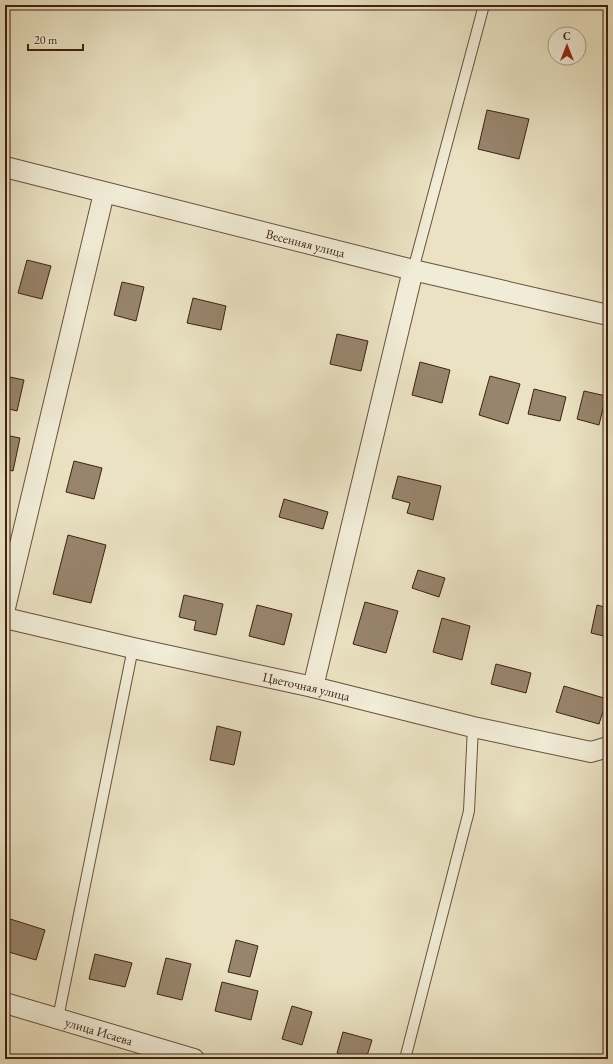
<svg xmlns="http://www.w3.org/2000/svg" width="613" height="1064" viewBox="0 0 613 1064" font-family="'EB Garamond',serif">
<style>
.building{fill:#98856d;stroke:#3f2010}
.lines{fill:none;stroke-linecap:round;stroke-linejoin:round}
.lane-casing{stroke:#6a503c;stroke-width:12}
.street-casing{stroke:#6a503c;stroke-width:22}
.lane{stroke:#f1ecd7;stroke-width:10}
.street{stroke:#f1ecd7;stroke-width:20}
.labels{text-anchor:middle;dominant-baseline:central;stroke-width:3;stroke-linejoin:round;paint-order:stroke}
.street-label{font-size:13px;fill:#3f2010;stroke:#f1ecd7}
</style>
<rect width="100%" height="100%" fill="#eae2c2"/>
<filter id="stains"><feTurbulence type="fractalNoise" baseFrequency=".005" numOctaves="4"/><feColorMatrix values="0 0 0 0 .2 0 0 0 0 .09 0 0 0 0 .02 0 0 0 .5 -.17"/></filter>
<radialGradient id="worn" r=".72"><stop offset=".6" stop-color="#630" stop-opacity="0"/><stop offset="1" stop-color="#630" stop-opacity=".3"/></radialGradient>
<!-- building -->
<path class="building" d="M487,110L529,119L519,159L478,149Z
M27,260L51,266L42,299L18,293Z
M122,282L144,287L136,321L114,315Z
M193,298L226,306L221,330L187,323Z
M337,334L368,341L361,371L330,364Z
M420,362L450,370L442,403L412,395Z
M5,376L24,380L17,411L5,408Z
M490,376L520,384L508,424L479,415Z
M534,389L566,397L560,421L528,414Z
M584,391L606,396L599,425L577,419Z
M5,435L20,438L13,471L5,469Z
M74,461L102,468L94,499L66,492Z
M398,476L441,486L433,520L407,513L410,503L392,498Z
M284,499L328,512L323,529L279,517Z
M68,535L106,545L91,603L53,594Z
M608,544V558L605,557Z
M418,570L445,578L439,597L412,588Z
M184,595L223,604L216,635L194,630L196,621L179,617Z
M365,602L398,611L386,653L353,644Z
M257,605L292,614L284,645L249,636Z
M597,605L608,608V637L591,633Z
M442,618L470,626L462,660L433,652Z
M496,664L531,673L526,693L491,684Z
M564,686L607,699L599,724L556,712Z
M217,726L241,732L234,765L210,760Z
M7,918L45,930L36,960L5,951V925Z
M236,940L258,946L250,977L228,972Z
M95,954L132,963L125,987L89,979Z
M166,958L191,964L182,1000L157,994Z
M222,982L258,991L251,1020L215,1011Z
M292,1006L312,1012L302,1045L282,1039Z
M343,1032L372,1040L366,1059H357L337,1053Z
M425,1056L437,1059H424Z"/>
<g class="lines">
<!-- lane casing -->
<g class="lane-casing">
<path id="lane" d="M413,270L484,5
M58,1018L133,648
M405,1059L469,811L473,727"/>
</g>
<!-- street casing -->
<g class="street-casing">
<g id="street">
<path id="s1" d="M5,167L413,270L608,315"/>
<path d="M5,608L104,193"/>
<path id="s2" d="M5,618L133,648L313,687L473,727L591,752L608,747"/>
<path d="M313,687L413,270"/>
<path id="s3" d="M5,1003L194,1059"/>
</g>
</g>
<!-- lane -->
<use href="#lane" class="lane"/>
<!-- street -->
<use href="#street" class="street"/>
</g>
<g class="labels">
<!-- street labels -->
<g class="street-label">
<text stroke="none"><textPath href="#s1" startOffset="310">Весенняя улица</textPath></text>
<text stroke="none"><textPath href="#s2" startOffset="309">Цветочная улица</textPath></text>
<text stroke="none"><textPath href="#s3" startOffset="98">улица Исаева</textPath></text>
</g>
</g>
<!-- margin -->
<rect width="613" height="1064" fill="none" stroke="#eae2c2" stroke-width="20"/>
<rect x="6" y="6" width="601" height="1052" fill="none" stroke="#3f2010" stroke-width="2"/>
<rect x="10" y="10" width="593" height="1044" fill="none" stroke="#3f2010"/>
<!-- north arrow -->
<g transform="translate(567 46)"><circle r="19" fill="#f1ecd7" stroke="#aa9a87"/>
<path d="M0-3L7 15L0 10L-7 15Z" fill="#8f2418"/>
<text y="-6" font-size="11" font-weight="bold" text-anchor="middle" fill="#3f2010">С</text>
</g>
<!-- scale -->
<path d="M28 44v6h55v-6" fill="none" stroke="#3f2010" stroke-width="2"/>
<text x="34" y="44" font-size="12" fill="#3f2010" stroke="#f1ecd7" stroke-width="3" paint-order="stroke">20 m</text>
<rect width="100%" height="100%" filter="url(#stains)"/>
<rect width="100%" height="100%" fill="url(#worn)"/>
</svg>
